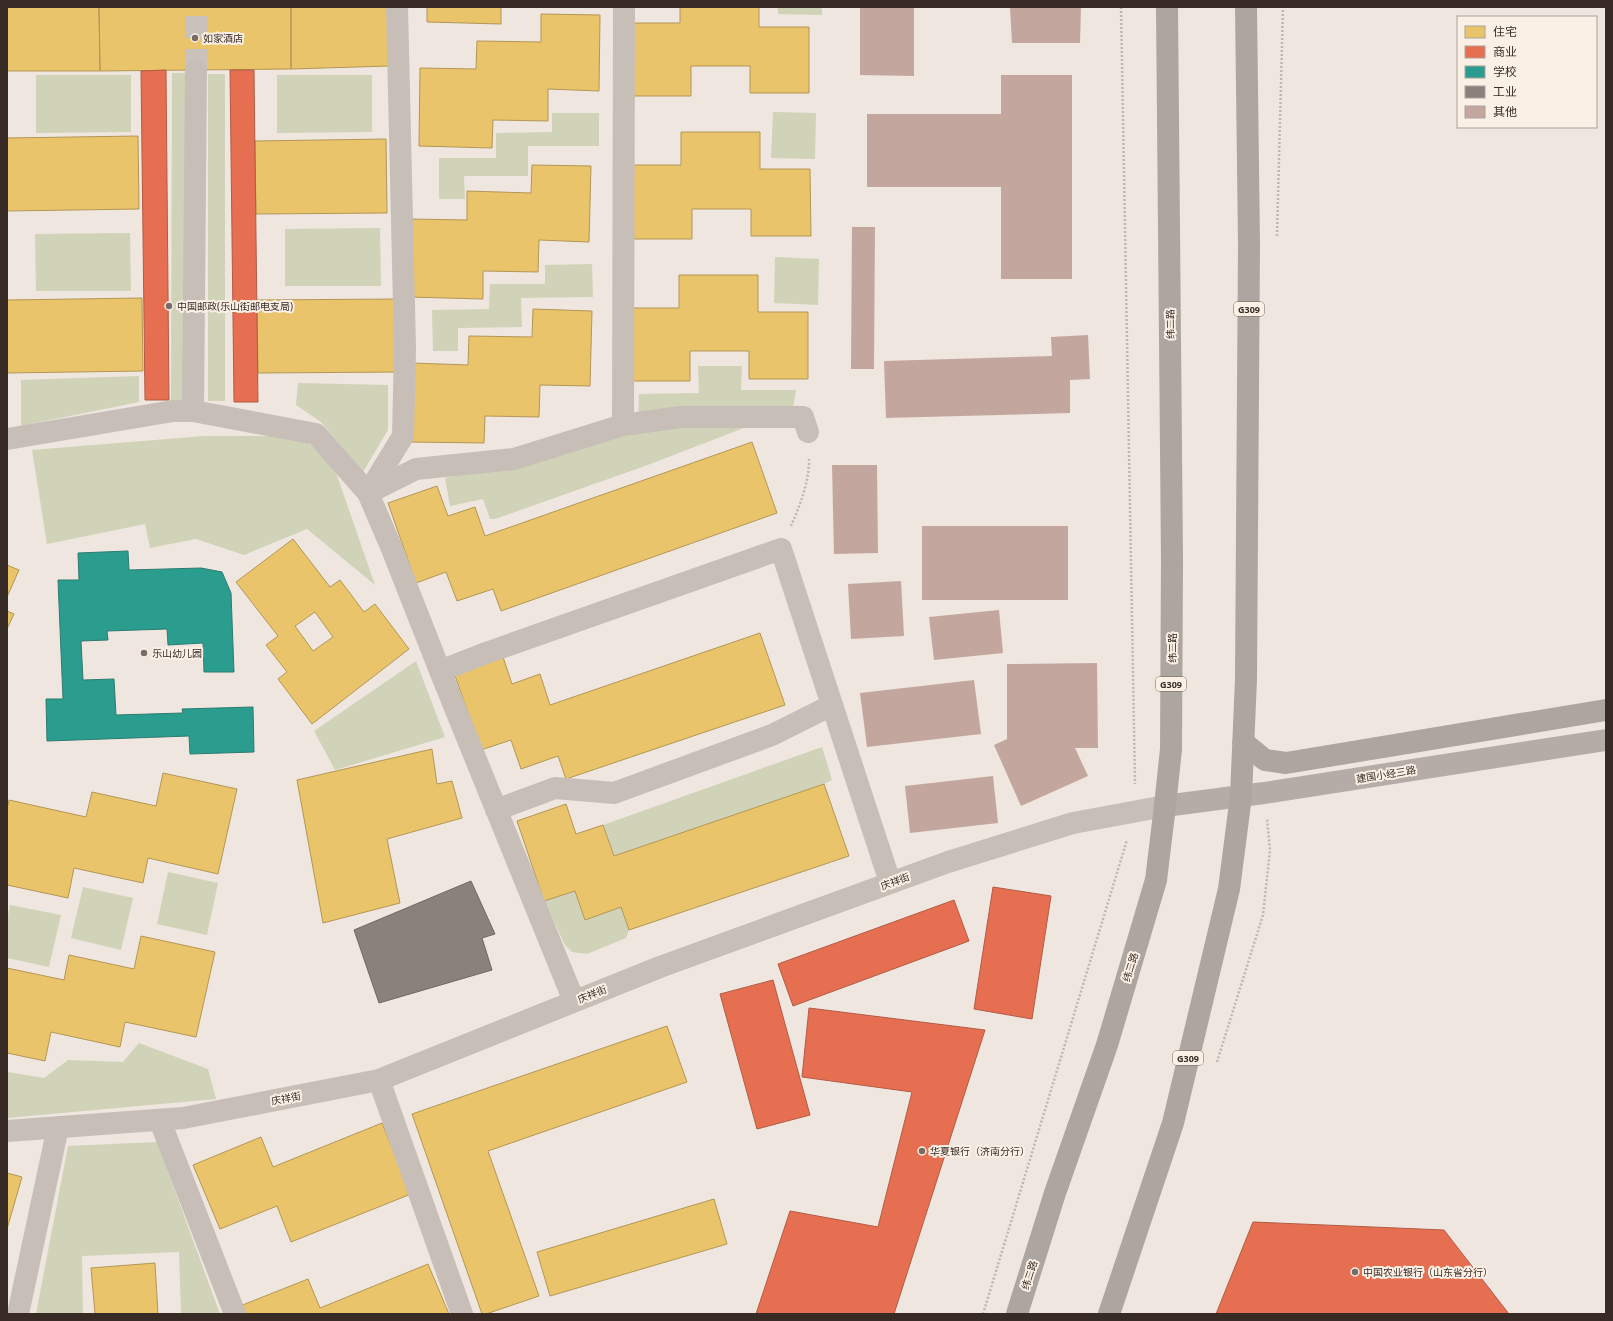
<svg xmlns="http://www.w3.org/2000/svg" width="1613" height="1321" viewBox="0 0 1613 1321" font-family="'Noto Sans','Noto Sans SC',sans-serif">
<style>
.green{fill:#d0d3b8}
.homes{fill:#e9c46a;stroke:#b49656;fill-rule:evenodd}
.shops{fill:#e76f51;stroke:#b25b44}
.schools{fill:#2a9d8f;stroke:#2e7b70}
.industry{fill:#8a817c;stroke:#716762}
.building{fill:#c3a79f}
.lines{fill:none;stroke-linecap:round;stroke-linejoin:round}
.minor-tunnel{stroke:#cac1ba;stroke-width:22;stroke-dasharray:22 11;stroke-linecap:butt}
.path{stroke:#bfb6b1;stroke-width:2.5;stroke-dasharray:2 2;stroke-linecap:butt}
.minor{stroke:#c7beb8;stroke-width:22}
.major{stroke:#b5aca8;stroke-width:22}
.highway{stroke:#ada59f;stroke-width:22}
.poi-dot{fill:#786c67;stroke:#fbf0e6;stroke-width:1.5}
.labels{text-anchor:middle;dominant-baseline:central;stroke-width:4;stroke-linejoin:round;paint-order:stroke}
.shield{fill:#fbf0e6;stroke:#726660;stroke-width:1}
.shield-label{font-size:9px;font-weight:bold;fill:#382b26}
.poi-label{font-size:10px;fill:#382b26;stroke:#fbf0e6;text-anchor:start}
.street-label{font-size:10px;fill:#382b26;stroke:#fbf0e6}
</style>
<rect width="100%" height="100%" fill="#eee6df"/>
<!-- green -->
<path class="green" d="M778,7H822V15L778,14Z
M172,73H189L188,401H171Z
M208,74H225V401H208Z
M36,75H131V132L36,133Z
M277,75H372V132L277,133Z
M773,112L816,113L815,159L771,158Z
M552,113H599V146H528V176H464L465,199H439V158H496V133L552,132Z
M380,228L381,286H285V229Z
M130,233L131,291H36L35,234Z
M775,257L819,259L818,305L774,303Z
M592,264L593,297L521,298L522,327L458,328V351H433L432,310L489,309L490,284H545V265Z
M698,366H742L741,390H796L790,424L749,426L645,466L495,519H490L483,499L450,506L445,478L638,430L639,394L699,393Z
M139,376V402L21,426V380Z
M298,383L388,385V430L363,472L321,422L296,405Z
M204,436H296L331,458L375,585L307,529L244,555L196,539L150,548L145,524L47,544L32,450Z
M416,661L445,737L335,770L314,731Z
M822,747L832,780L824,784L614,856L603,825Z
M168,872L218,883L207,935L157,924Z
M83,887L133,898L121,950L71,938Z
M575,891L585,919L621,907L629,930L626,938L587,954L572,952L565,945L544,901Z
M10,905L61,915L49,967L7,958V920Z
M139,1043L208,1069L216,1099L7,1118V1072L44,1078L68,1060L123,1062Z
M157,1142L220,1314H181L179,1252L82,1256L83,1314H36L68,1146Z"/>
<!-- homes -->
<path class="homes" d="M7,7H99L100,71H7Z
M99,7H291V69L100,71Z
M291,7H389L390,66L291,69Z
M427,7H501V24L427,22Z
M680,7H759V27H809V93H750V66H691V96H632V23H680Z
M541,14L600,15L599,91L548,89V121L493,120L492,148L419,146L420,68L476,69L477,41L541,42Z
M681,132H760V169H810L811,236H751V209H692V239H633V165H681Z
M138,136L139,209L7,211V138Z
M386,139L387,213L256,214L255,141Z
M532,165L591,166L589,242L539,240L538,272L483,271V299L409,297L411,219L467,220V191L531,193Z
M679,275H758V312H808V379H749V351H690V381H631L630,308H679Z
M142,298L143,371L7,373V300Z
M398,299L399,372L258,373L257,300Z
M533,309L592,311L590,386L540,385L539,417L485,416L484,443L410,442L412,363L468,365L469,336L532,337Z
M752,442L777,513L501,611L493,589L457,601L446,572L416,583L388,503L437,486L448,516L475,507L485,536Z
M293,539L330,587L340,580L364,612L375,604L409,649L312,724L278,679L287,672L266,645L278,636L236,582ZM315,612L333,637L313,651L295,626Z
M7,565L19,570L7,597Z
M7,611L14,614L7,629Z
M760,633L785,705L566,779L558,756L521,769L511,740L481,750L453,670L502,654L512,684L540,674L550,705Z
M432,749L437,784L452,781L462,818L387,839L400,903L323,923L297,780Z
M163,773L237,789L218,874L148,858L143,883L74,868L68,898L7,885V809L9,800L86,817L92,792L156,806Z
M824,784L849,856L629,930L621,907L585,920L575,891L544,901L517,821L566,804L576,834L603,825L614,856Z
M141,936L215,952L196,1037L125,1022L120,1047L51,1032L45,1061L7,1053V968L64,980L69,955L134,969Z
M667,1026L687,1082L488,1151L539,1296L486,1314H482L412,1114Z
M382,1123L411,1194L291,1242L277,1206L220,1229L193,1165L261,1137L273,1167Z
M7,1173L22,1177L7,1229Z
M714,1199L727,1244L550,1296L537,1252Z
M155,1263L158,1314H95L91,1268Z
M428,1264L449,1314H244L240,1306L308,1279L320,1308Z"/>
<!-- shops -->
<path class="shops" d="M166,70L169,400H145L141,71Z
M230,70H254L258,402H234Z
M993,887L1051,896L1032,1019L974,1009Z
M954,900L969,941L793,1006L778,964Z
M773,980L810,1115L757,1129L720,994Z
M809,1008L985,1030L894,1314H756L790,1211L878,1227L912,1092L802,1077Z
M1253,1222L1444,1230L1509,1314H1216Z"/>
<!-- schools -->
<path class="schools" d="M128,551L129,570L201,568L222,572L231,593L234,672H204L203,643L168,645L167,629L107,631L108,640L81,641L83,680L114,679L116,715L183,713L182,709L253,707L254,752L190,754L189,736L47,741L46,699H63L58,580H79L78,553Z"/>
<!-- industry -->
<path class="industry" d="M471,881L495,934L482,938L492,970L379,1003L354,930Z"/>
<!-- building -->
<path class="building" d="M860,7H914V76L860,75Z
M1010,7H1081L1080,43H1012Z
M1001,75H1072V279H1001V187H867V114H1001Z
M852,227H875L874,369H851Z
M1088,335L1090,379L1070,380V413L886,418L884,361L1052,356L1051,337Z
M832,465H877L878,553L834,554Z
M922,526H1068V600H922Z
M901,581L904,636L851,639L848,584Z
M999,610L1003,653L934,660L929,617Z
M1097,663L1098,748H1075L1088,776L1021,806L994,745L1007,739V664Z
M974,680L981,734L867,747L860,693Z
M993,776L998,823L910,833L905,786Z"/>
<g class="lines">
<!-- minor-tunnel -->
<path class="minor-tunnel" d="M196,71V7"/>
<!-- path -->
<path class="path" d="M1121,7L1135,784
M1277,236L1283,7
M791,526C800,505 810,480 809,457
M1217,1062L1263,915L1270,850L1267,818
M983,1314L1127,840"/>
<!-- minor -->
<path class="minor" d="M193,411L196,71
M623,425L681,417H803L808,432
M7,439L173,411H193L316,434L368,493L392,549L440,671L574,1001
M368,493L416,469L514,459L623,425L624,7
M368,493L403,436L405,348L397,7
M440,671L486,653L781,549L890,882
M496,810L555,788L614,793L772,735L832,705
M379,1080L462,1314
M160,1121L235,1314
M7,1131L183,1118L379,1080L660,967L948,862L1073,823L1165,806
M18,1314L58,1127"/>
<!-- major -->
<path class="major" d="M1165,806L1264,793L1606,740"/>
<!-- highway -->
<path class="highway" d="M1243,742L1265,760L1286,763L1606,710
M1017,1314L1055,1193L1107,1045L1156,880L1165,806L1171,749L1172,561L1167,7
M1109,1314L1173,1123L1229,889L1241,796L1246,679L1249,245L1246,7"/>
</g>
<!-- markers -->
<g class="poi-dot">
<circle cx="195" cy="38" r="4"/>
<circle cx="169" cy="306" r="4"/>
<circle cx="144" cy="653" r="4"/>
<circle cx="922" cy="1151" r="4"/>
<circle cx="1355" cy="1272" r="4"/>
</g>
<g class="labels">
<!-- shield labels -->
<g class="shield">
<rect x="1234" y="302" width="30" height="14" rx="3"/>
<rect x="1156" y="677" width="30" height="14" rx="3"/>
<rect x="1173" y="1051" width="30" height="14" rx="3"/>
</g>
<g class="shield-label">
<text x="1249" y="309">G309</text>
<text x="1171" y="684">G309</text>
<text x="1188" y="1058">G309</text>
</g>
<!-- poi labels -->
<g class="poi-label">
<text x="203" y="38">如家酒店</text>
<text x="177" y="306">中国邮政(乐山街邮电支局)</text>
<text x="152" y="653">乐山幼儿园</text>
<text x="930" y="1151">华夏银行（济南分行）</text>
<text x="1363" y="1272">中国农业银行（山东省分行）</text>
</g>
<!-- street labels -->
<g class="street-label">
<text transform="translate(1170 324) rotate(-91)">纬二路</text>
<text transform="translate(1172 648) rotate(-90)">纬二路</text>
<text transform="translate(1386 774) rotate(-9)">建国小经三路</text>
<text transform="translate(895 881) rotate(-20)">庆祥街</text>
<text transform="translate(1130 967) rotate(-73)">纬二路</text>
<text transform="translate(592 994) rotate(-22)">庆祥街</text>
<text transform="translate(286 1098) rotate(-11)">庆祥街</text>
<text transform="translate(1029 1275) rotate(-72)">纬二路</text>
</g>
</g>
<!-- border -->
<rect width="1613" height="1321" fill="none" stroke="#382b26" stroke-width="16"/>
<!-- legend -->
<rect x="1457" y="16" width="140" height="112" fill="#fbf0e6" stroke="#ada199"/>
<rect x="1465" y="26" width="20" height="12" fill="#e9c46a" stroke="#ada199"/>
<text x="1493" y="36" font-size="12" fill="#382b26">住宅</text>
<rect x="1465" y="46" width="20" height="12" fill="#e76f51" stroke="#ada199"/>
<text x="1493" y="56" font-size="12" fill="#382b26">商业</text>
<rect x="1465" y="66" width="20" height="12" fill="#2a9d8f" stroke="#ada199"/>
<text x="1493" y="76" font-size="12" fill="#382b26">学校</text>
<rect x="1465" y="86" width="20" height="12" fill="#8a817c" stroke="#ada199"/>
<text x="1493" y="96" font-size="12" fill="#382b26">工业</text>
<rect x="1465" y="106" width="20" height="12" fill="#c3a79f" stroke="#ada199"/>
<text x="1493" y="116" font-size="12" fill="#382b26">其他</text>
</svg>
